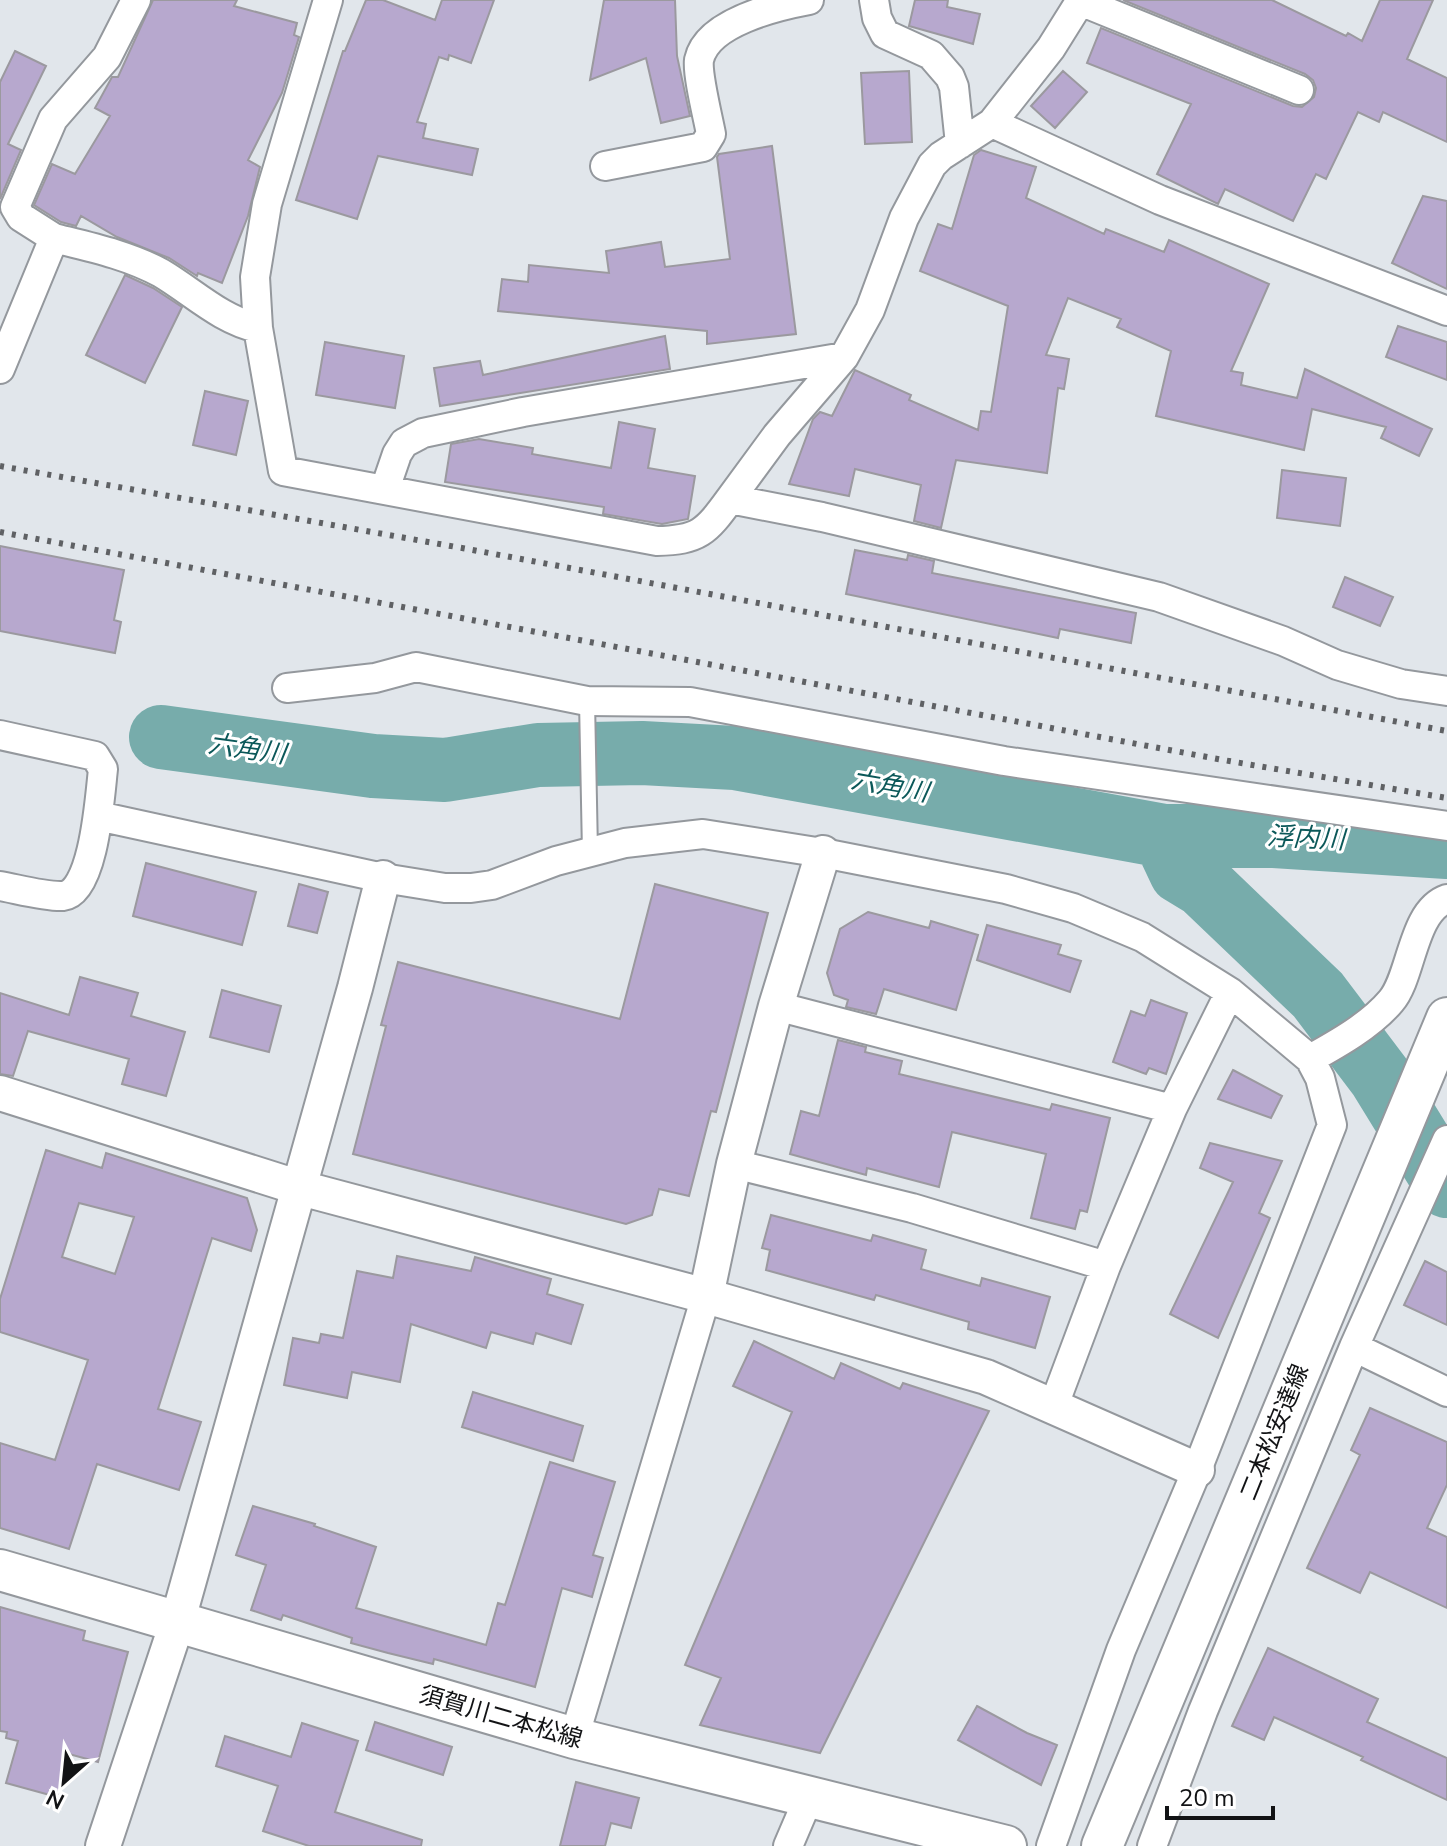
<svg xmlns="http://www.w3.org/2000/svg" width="1447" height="1846" viewBox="0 0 1447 1846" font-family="'Nunito Sans','Noto Sans JP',sans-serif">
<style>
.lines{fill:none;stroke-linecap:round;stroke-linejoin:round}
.river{stroke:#77acab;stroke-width:64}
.building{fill:#b7a8ce;stroke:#9b999f;stroke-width:2;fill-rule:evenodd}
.service-casing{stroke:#94989d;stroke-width:18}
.minor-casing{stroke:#94989d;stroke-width:32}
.tertiary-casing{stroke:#94989d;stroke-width:38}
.secondary-casing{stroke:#94989d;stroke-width:44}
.service{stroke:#fff;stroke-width:14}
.minor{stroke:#fff;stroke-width:28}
.tertiary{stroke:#fff;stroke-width:34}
.secondary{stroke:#fff;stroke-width:40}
.rail{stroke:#5f6164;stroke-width:6;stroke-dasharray:4 8;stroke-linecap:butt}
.labels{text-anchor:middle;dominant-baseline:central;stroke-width:6;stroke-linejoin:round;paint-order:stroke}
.street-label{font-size:24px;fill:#121315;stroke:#fff}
.water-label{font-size:26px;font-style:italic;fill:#0b5859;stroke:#fff}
</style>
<rect width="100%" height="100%" fill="#e1e6eb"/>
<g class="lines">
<!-- river -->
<path class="river" d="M161,737L373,766L445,770L538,755L642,753L735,758L1164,836H1274L1447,847
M1164,836L1181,872L1204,886L1318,995L1380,1077L1447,1186"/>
</g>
<!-- building -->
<path class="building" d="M153,0H237L234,6L297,23L294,35L299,37L282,93L248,160L260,167L248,216L222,283L198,273L197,276L169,258L117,237L81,216L76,226L61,222L34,205L52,164L75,174L110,116L95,108L112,77H118Z
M366,0H383L435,20L442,0H494L471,63L449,55L448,60L439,57L417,122L426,124L423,138L478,149L472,175L378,156L357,219L296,200L343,51H345Z
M604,0H675L677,56L690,116L661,123L646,58L590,80Z
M915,0H948L947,7L980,14L973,44L909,26Z
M1123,0H1272L1346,36L1348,33L1362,41L1380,0H1433L1407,59L1447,78V142L1383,112L1379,122L1358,112L1326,179L1316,174L1293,221L1225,189L1218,204L1157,174L1191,104L1087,63L1101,28L1293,106L1302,107L1314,97L1316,88L1313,80L1305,74Z
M15,51L46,66L8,144L21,150L0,199V82Z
M909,71L912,142L865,144L861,73Z
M1063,71L1087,92L1055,128L1031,106Z
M772,146L796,334L707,344V331L498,311L502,279L528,282L529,265L609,273L606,251L661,242L665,267L730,259L717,157L719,154Z
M981,150L1036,167L1026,198L1104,234L1106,229L1164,252L1169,240L1269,284L1231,371L1243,373L1241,385L1297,398L1305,369L1432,429L1419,456L1381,438L1386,427L1312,409L1304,450L1156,416L1171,351L1117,327L1121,319L1068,298L1046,355L1069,359L1064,389L1058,388L1047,473L956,460L941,528L914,521L921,485L855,469L849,496L789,484L813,419L820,412L832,416L855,370L911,395L909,400L978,430L981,411L991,412L1008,306L920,271L938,224L952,229L974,155Z
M1423,196L1447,201V289L1392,263Z
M125,275L153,288L182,307L145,383L86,355Z
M1398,326L1447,342V380L1386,357Z
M665,336L670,369L440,406L434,368L480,361L483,375Z
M325,342L404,356L395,408L316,395Z
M205,391L248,401L236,455L193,445Z
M619,422L655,429L648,468L695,476L688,519L662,524L603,514L604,507L445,482L451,444L479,439L533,448L532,454L611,468Z
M1282,470L1346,478L1340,526L1277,518Z
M0,546L124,570L114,620L121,622L115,653L0,631Z
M855,550L907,560L908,555L934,561L932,573L1136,613L1131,643L1060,629L1058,638L846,594Z
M1345,577L1393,597L1380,626L1333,607Z
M146,863L256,892L242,945L133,916Z
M299,884L328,892L317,933L288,926Z
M655,884L768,913L716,1112L711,1111L689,1196L659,1189L652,1215L626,1224L353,1154L386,1026L381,1025L398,962L620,1019Z
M868,912L929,928L931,921L978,935L956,1010L884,989L876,1014L846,1007L848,1000L834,995L827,973L840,929Z
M987,925L1061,945L1058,954L1081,961L1070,992L977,960Z
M80,977L138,993L131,1016L185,1032L166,1096L122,1084L129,1059L28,1031L13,1076L0,1074V993L69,1015Z
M222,990L281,1006L269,1052L210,1037Z
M1151,1000L1187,1013L1166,1074L1149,1068L1146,1074L1113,1062L1131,1011L1145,1016Z
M838,1040L866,1047L865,1052L902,1061L899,1074L1050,1110L1052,1104L1110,1118L1087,1212L1080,1210L1075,1229L1031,1218L1046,1154L952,1132L939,1187L867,1168L866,1175L790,1154L801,1111L819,1116Z
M1233,1070L1282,1096L1271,1118L1218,1099Z
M1210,1143L1282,1161L1259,1213L1270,1218L1218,1338L1170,1314L1233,1182L1200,1168Z
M46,1150L102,1168L106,1153L247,1198L257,1230L251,1251L212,1238L158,1409L201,1422L179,1490L97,1464L69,1549L0,1528V1443L55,1460L88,1360L0,1332V1299ZM79,1203L134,1217L115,1274L62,1257Z
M771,1215L871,1241L873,1235L926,1250L921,1269L980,1286L982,1278L1050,1297L1035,1348L968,1329L969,1322L876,1295L874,1300L766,1270L770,1250L762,1248Z
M397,1256L471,1271L475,1257L551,1279L547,1294L583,1305L571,1344L536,1333L533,1344L491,1332L486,1348L411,1324L400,1382L352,1372L347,1398L284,1385L293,1338L319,1343L321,1334L343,1338L357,1271L393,1278Z
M1425,1261L1447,1272V1325L1404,1305Z
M754,1341L834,1379L841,1363L900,1389L903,1383L989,1411L820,1753L700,1725L721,1678L685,1665L792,1412L733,1386Z
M473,1392L583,1426L573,1461L462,1427Z
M1370,1408L1447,1442V1485L1427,1528L1447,1537V1608L1370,1572L1360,1593L1307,1568L1360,1455L1351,1450Z
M550,1462L615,1482L593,1555L603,1558L592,1597L562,1588L535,1687L434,1659L433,1664L388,1653L351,1643L352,1638L283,1615L281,1620L251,1610L266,1565L236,1555L253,1506L315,1524L314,1526L376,1547L356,1608L486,1645L498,1603L505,1605Z
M0,1607L85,1631L83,1640L128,1652L98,1762L69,1754L57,1797L6,1783L18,1741L6,1738L7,1732L0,1731Z
M1268,1648L1378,1699L1367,1722L1447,1758V1800L1361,1760L1363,1757L1274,1717L1264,1740L1232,1726Z
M977,1706L1027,1733L1057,1745L1041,1785L958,1740Z
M375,1722L452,1747L443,1775L366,1750Z
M302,1723L358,1741L335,1812L422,1840L421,1846H309L263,1831L278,1786L216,1766L225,1736L291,1757Z
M576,1782L639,1798L631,1828L611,1823L605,1846H560Z"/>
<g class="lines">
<!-- service casing -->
<g class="service-casing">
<path id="service" d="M587,701L590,852"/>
</g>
<!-- minor casing -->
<g class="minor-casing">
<path id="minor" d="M328,0L267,204L255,277L258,328L283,471L657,541C699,540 706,532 730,499L822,517L1159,597L1283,641L1337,665L1401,684L1447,691
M874,0L877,18L885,34L931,55L950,77L954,87L960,144
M1080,1L1299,90
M992,123L1160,200L1447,311
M605,166L703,147L711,134C708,118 697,74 699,60C707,22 777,6 809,0
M54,238L21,217L15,207L53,119L107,57L136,0
M0,369L54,238C90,247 128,255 161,273C193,292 221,320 258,328
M385,489L397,454L404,443L423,433L523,412L844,357
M730,499L777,435L844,357L870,310L904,218L932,165L941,156L992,123L1051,48L1081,0
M287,688L375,678L416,667L587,701L690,702L1004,761L1447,826
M0,735L95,756L103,769C100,795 94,893 63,896C46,897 17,889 0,886
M98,816L383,878L445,888H471L492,885L556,861L625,843L703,834L823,853L1006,889L1073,908L1142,937L1230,992L1310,1059C1337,1044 1371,1025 1391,1001C1412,977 1412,911 1447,899
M776,1006L1172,1109
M734,1164L912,1208L1106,1266
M1354,1347L1447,1392
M1054,1405L1106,1266L1172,1109L1230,992
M574,1738L706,1296
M788,1846L809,1797
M1051,1846L1121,1650L1197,1470L1332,1125L1320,1078L1310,1059
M1152,1846L1203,1711L1354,1347L1447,1140"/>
</g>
<!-- tertiary casing -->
<g class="tertiary-casing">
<path id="tertiary" d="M0,1093L297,1187L706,1296L986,1377L1197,1470
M706,1296L734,1164L776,1006L823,853
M103,1846L177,1623L355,988L383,878"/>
</g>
<!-- secondary casing -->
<g class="secondary-casing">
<path id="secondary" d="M0,1570L574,1738L1006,1846
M1102,1846L1447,1018"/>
</g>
<!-- service -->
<use href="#service" class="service"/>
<!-- minor -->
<use href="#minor" class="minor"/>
<!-- tertiary -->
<use href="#tertiary" class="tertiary"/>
<!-- secondary -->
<use href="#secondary" class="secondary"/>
<!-- rail -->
<path class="rail" d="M0,466L462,548L1447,731
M0,532L1223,760L1447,798"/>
</g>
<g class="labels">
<!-- street labels -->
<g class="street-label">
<text transform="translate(1274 1432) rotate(-68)">二本松安達線</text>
<text transform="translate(501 1717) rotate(16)">須賀川二本松線</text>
</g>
<!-- water labels -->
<g class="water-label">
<text transform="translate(247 749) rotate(8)">六角川</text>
<text transform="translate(890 786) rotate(10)">六角川</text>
<text transform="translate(1306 838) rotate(3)">浮内川</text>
</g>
</g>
<!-- north arrow -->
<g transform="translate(64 1782) rotate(207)" stroke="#ffffff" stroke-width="6" paint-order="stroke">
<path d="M0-6L14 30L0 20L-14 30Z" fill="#121315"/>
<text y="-12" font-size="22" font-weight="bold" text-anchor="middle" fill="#121315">N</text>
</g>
<!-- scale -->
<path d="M1167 1806v12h106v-12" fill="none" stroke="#121315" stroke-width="4"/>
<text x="1179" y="1806" font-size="24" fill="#121315" stroke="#ffffff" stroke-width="6" paint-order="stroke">20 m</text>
</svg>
